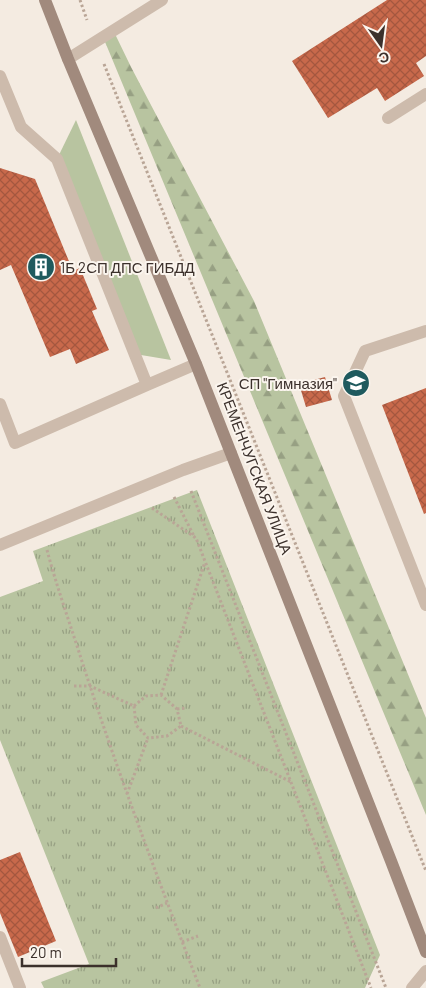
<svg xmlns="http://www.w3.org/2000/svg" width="426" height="988" viewBox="0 0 426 988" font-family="Barlow,sans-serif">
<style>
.grass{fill:#b8c4a0}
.forest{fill:url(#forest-firs)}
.park{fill:url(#park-tufts)}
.building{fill:url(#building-cross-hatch)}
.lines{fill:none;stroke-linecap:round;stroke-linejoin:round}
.path{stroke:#b9a596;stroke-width:3;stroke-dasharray:2.5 2.5;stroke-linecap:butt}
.lane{stroke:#cdbbac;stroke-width:12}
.secondary{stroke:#a18a7d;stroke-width:12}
.labels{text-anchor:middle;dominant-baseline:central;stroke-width:4;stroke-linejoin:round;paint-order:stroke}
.poi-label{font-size:15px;fill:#3b302b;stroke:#fbf5ee;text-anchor:start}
.street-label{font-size:15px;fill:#3b302b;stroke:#fbf5ee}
</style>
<defs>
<pattern id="forest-firs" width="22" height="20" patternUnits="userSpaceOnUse" patternTransform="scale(1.25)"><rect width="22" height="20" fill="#b8c4a0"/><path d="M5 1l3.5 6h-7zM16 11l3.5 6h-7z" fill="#97a083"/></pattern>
<pattern id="park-tufts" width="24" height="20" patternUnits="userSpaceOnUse" patternTransform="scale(1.25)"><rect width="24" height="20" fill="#b8c4a0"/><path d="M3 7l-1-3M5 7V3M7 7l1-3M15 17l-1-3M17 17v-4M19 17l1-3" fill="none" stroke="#97a083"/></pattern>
<pattern id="building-cross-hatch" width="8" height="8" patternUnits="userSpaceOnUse" patternTransform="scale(1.25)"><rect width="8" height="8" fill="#c8694b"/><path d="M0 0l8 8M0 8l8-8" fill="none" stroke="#a4573f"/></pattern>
</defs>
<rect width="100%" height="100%" fill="#f4ebe1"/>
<!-- grass -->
<path class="grass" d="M76,120L171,360L135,354L57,159Z"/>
<!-- forest -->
<path class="forest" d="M116,36L131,67L254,301L426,718V815L103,37Z"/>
<!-- park -->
<path class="park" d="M197,490L380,955L365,988H44L41,982L89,964L0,740V597L43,581L33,551Z"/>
<!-- building -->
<path class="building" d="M387,0H426V56L416,63L424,76L385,101L377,88L328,118L292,61Z
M0,168L35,179L73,271L80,268L97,309L92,311L109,350L76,364L70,349L50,357L11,265L0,270Z
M325,377L332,400L306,407L299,384Z
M426,388V513L424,514L382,405Z
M20,852L56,941L18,957L0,913V860Z"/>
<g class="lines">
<!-- path -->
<path class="path" d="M80,0L87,20
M104,64L426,871
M191,491L386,988
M174,497L195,538
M152,508L196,538L371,988
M47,550C56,584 68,618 79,652C115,765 157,877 200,988
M74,686H90L134,706
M161,695L205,562
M134,706L136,725L148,738L167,736L181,726
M134,706L146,696L161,695L177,709L181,726
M177,709L186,708
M181,726L291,782
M127,794L148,738
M156,908L167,903
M182,942L198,936"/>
<!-- lane -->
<path class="lane" d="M68,59L162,0
M0,76L21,127L57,159L147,385L196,364
M388,118L426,94
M426,331L365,351L344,396L426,605
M0,404L15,443L147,385
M0,545L183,470L231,453
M0,937L20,988
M412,988L426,971"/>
<!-- secondary -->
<path class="secondary" d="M45,0L68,59L196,364L391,861L426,952"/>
</g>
<!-- icons -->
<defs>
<g id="building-disc" transform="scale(1.4375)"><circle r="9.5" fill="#1f5a5e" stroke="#fbf5ee"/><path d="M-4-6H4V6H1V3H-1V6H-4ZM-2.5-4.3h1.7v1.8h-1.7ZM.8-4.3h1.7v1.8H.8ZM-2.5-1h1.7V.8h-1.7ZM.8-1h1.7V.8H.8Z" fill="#fff"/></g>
<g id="school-disc" transform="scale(1.4375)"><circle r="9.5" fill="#1f5a5e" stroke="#fbf5ee"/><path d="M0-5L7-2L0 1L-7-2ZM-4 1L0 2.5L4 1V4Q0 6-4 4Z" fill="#fff"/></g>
</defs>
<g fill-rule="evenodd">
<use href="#building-disc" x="41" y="267"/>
<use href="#school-disc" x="356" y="383"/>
</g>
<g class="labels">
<!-- poi labels -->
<g class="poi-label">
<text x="60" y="267">1Б 2СП ДПС ГИБДД</text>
<text x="337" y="383" text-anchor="end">СП "Гимназия"</text>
</g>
<!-- street labels -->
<g class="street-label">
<text transform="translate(255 468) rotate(69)">КРЕМЕНЧУГСКАЯ УЛИЦА</text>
</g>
</g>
<!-- north arrow -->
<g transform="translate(381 45) rotate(166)" stroke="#fbf5ee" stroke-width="4" paint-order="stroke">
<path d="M0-4L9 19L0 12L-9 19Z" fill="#3b302b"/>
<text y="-8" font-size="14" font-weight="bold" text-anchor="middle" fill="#3b302b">С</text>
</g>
<!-- scale -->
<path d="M22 958v8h94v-8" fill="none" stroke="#3b302b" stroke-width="2.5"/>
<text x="30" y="958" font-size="15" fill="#3b302b" stroke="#fbf5ee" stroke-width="4" paint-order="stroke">20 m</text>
</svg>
